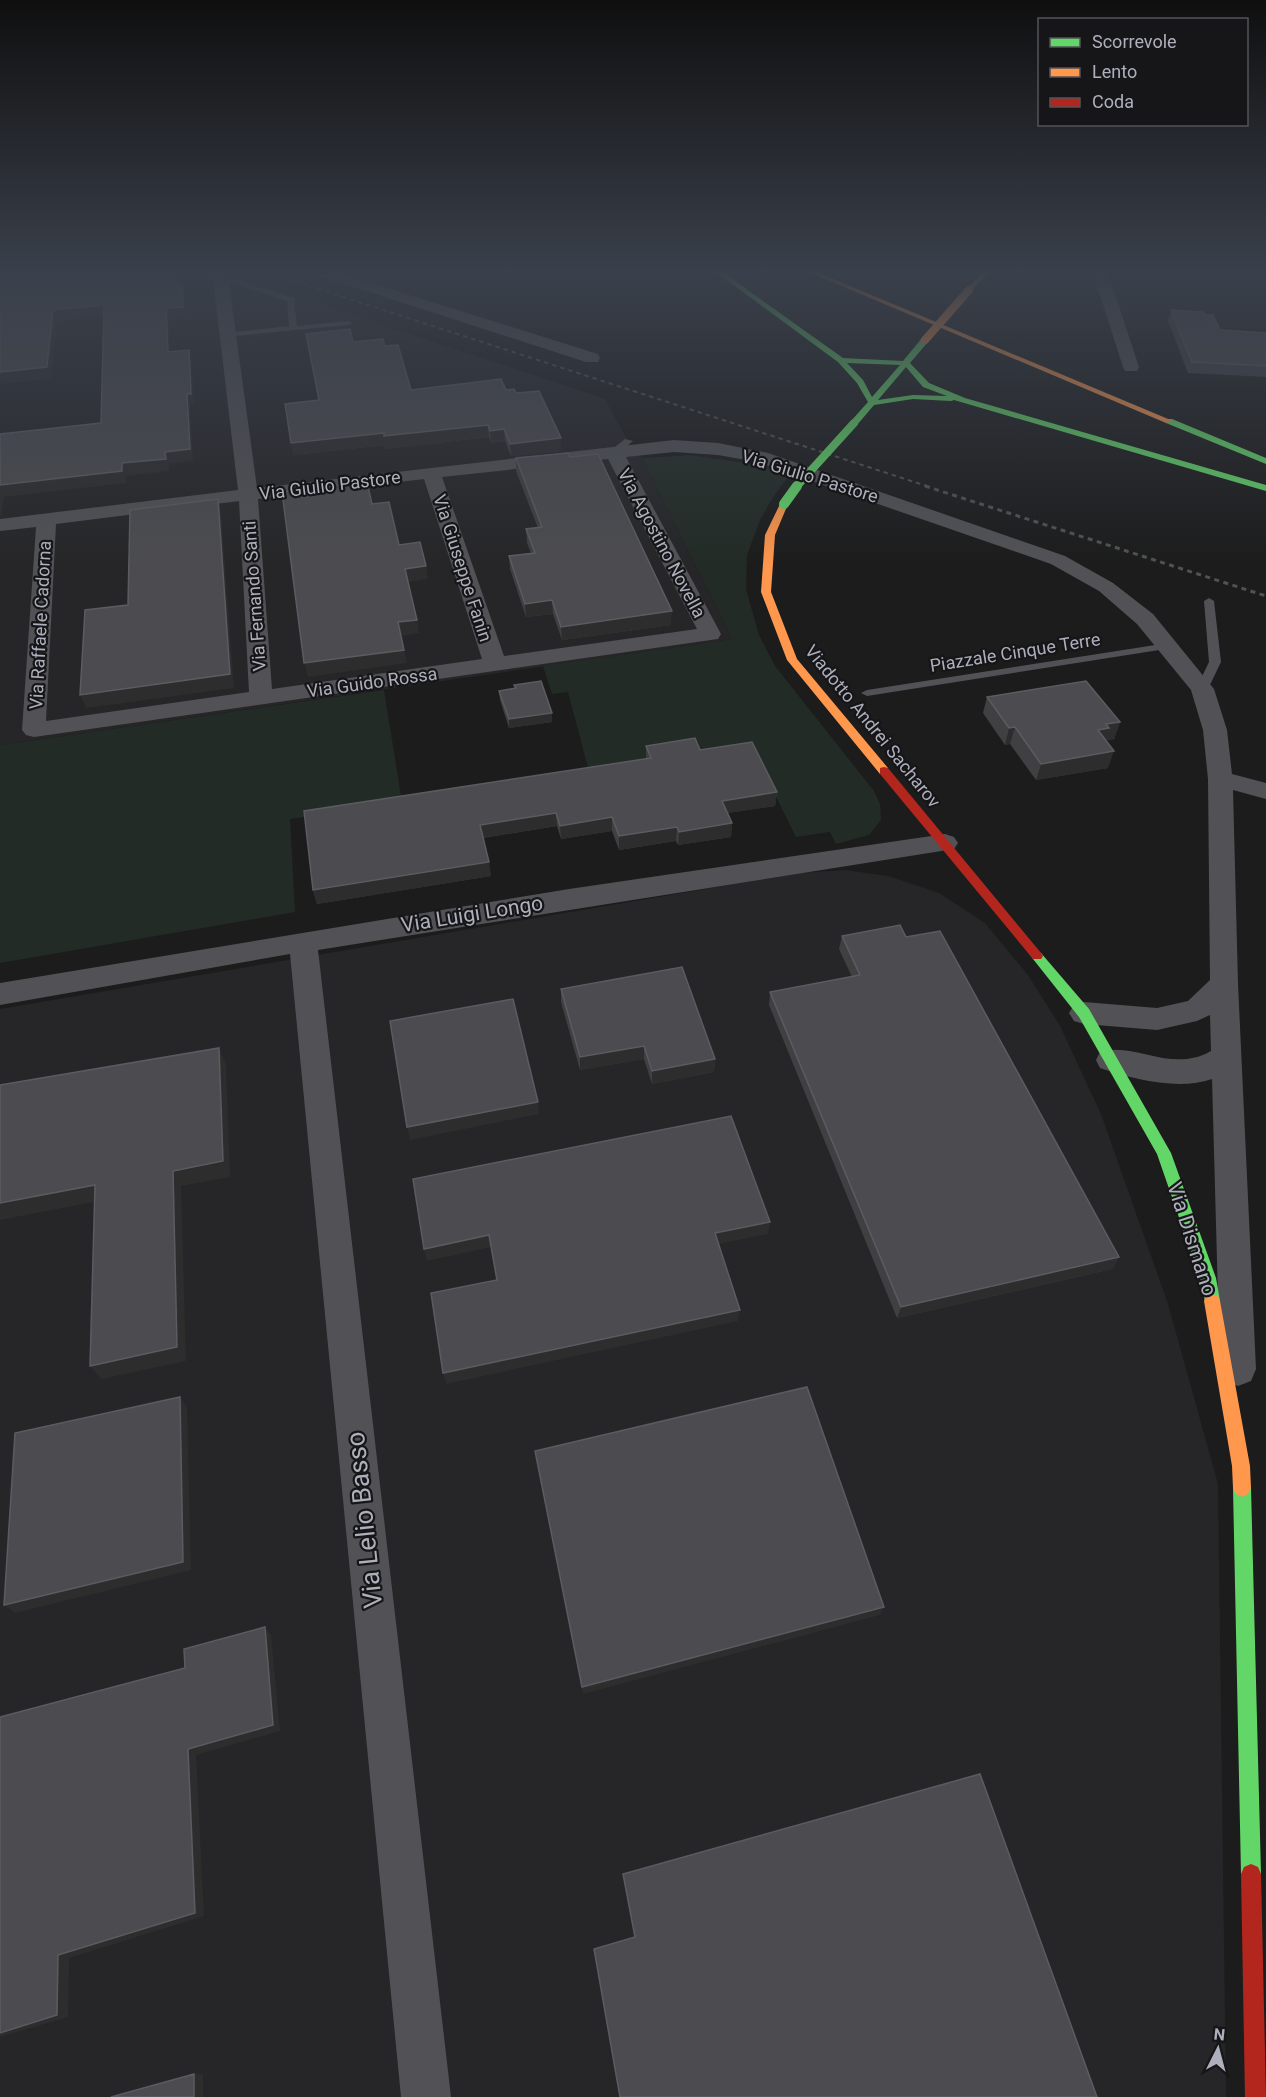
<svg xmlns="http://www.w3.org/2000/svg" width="1266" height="2097" viewBox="0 0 1266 2097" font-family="Roboto,sans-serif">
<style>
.built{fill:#262628}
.green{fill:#232b26}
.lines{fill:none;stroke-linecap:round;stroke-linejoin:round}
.lane{fill:#525256;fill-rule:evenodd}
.street{fill:#525256;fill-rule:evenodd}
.fast{fill:#63d668;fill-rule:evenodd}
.slow{fill:#ff974d;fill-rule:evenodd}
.jam{fill:#b3261e;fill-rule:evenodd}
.rail-far1{stroke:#515255;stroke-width:2;stroke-dasharray:4.5 4;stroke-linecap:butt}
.rail{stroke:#515255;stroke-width:3;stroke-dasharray:5 4.5;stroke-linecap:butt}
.fast-bridge-far1{stroke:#63d668;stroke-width:8}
.fast-bridge{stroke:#63d668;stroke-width:10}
.slow-bridge{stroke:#ff974d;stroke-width:8}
.wall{fill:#404043}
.shaded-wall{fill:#2d2d2e}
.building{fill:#4c4c50;stroke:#5b5c61;stroke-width:1.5}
.labels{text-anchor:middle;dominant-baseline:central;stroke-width:4.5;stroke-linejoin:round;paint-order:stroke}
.far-street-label{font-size:18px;fill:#aeafbc;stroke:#161618}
.street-label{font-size:21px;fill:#aeafbc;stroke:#161618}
.near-street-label{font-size:26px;fill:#aeafbc;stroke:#161618}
</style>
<rect width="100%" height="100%" fill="#1c1c1c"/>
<!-- built -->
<path class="built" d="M0,273H225L605,399L628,441L642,458L732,639L0,745Z
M845,870L888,876L939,893L985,923L1028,975L1060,1026L1101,1114L1168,1304L1218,1484L1226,2097H0V1009L800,873Z"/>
<!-- green -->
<path class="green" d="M690,455L765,466L790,475L775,494L760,520L747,555L746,589L759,635L775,666L874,791L880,804L881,820L869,835L836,844L830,832L796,837L752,748L590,775L568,692L552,694L543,666L732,639L642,458Z
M384,690L402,802L290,819L295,912L0,963V745Z"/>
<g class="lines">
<!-- lane -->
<path class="lane" d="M217,274L294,298L297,326L348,321L352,323L348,325L224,337V333H227L289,326L287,301L217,278Z
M625,439L633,441L617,454H611V450Z
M1209,598L1214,601L1221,662L1208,689L1202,692L1196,689L1209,662L1204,601Z
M1168,643L1174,646L1172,648L867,696L861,693L867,690Z"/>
<!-- street -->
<path class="street" d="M201,273H225L228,276L257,488L674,440L718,443L768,453L1065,556L1113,583L1153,614L1214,689L1227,730L1232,774L1266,783V799L1233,790L1238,984L1256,1369L1251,1381L1238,1386L1225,1381L1220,1369L1212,1079C1178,1091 1134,1079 1100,1068L1096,1060L1100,1052C1134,1041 1171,1074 1211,1051L1210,1015L1197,1021L1157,1030L1084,1024L1074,1021L1069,1013L1074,1005L1084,1002L1157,1008L1188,1001L1210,980L1208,779L1203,730L1191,690L1137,624L1099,591L1051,564L757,462L718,455L674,452L626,457L721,634L718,639L34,737L26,735L22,730L36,527L0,531V519L238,490L213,279L203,276ZM608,459L697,629L504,656L442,477ZM424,479L482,659L272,689L258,499ZM239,501L249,692L46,721L56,524Z
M317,273H339L598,354L600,358L598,362H586L320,276Z
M1093,273H1108L1139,367L1137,371H1125L1123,367Z
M945,834L954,837L958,843L954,849L318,950L451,2097H401L290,954L0,1005V983L569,889Z"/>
<!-- fast -->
<path class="fast" d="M717,273H724L843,358L903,361L922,338H928V342L910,363L929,383L965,398L1266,485V491L954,400L951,401L913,399L874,405L857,425H851V421L868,402L857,383L838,362ZM847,363L900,365L872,397L863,380ZM906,367L923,387L947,396L913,395L878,400Z
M1166,419H1172L1266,458V464L1166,423Z
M1037,951L1041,953L1089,1009L1171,1153L1216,1278L1220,1301L1218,1306L1212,1308L1206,1306L1200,1278L1157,1154L1079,1017L1033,959L1031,956L1033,953Z
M1242,1479L1248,1482L1251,1488L1261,1874L1258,1881L1251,1884L1244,1881L1241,1874L1233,1488L1236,1482Z"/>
<!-- slow -->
<path class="slow" d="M811,273H819L1173,421L1166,423Z
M982,273H988L971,291H967V289Z
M784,501L788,504L775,535L771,592L797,659L888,768V774H880L787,660L761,592L765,535L780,504Z
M1212,1294L1218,1296L1220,1301L1250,1466L1251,1488L1248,1494L1242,1497L1236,1494L1233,1488L1232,1466L1204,1301L1206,1296Z"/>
<!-- jam -->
<path class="jam" d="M884,767L888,768L1041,953L1043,956L1041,959H1033L880,774V768Z
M1251,1864L1258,1867L1261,1874L1266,2097H1245L1241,1874L1244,1867Z"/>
<!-- rail-far1 -->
<path class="rail-far1" d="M269,273L930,487"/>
<!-- rail -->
<path class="rail" d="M925,486L1266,596"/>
<!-- fast-bridge-far1 -->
<path class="fast-bridge-far1" d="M796,487L854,423"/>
<!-- fast-bridge -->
<path class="fast-bridge" d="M784,504L797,486"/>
<!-- slow-bridge -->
<path class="slow-bridge" d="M925,340L969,290"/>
</g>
<!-- wall -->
<path class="wall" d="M1171,310L1205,315L1220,330L1266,333V377L1188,373L1168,321Z
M353,342L385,346L411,390H506L516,393L561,438V451L511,456L505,441L491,443L489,437L386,449L385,445L293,455L318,400Z
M570,457L671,625L562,640L553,614L526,617L510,569L509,556L531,553L527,543L526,529L538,528L516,471V458Z
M514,685L552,713V722L509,728L500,700L499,691L515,688Z
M987,697L1120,722L1114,739L1106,740L1108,768L1036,780L1010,744L1005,745L983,713Z
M646,746L700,750L777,792L775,806L727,813L732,823L731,837L678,845L676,841L619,850L612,831L561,839L557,826L483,838L491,876L317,904L313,890L646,759Z
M842,936L906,937L1119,1257L1112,1269L897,1318L769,1005L770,992L852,977L839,949Z
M561,989L715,1059L714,1072L652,1084L644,1059L580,1070L561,1002Z"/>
<!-- shaded-wall -->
<path class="shaded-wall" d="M176,273L179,281L180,297L177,285Z
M182,285L185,296L186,318L169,320L171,364L168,352L166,308Z
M104,305L108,316L57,321L51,379L0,384V372L53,310Z
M189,350L192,362L194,405L190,406L193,461L169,464V471L126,476V483L4,497L1,517H0V485L122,463L165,452L187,394Z
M488,425L489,437L386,449L384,436Z
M504,429L505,441L491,443L490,431Z
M384,433L385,445L293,455L291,443Z
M561,438V451L511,456L510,444Z
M218,499L221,512L234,688L86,708L80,695Z
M426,566L428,579L407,582L405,569Z
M552,600L553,614L526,617L525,604Z
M672,611L671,625L562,640L561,627Z
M417,620L419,633L401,636L398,622Z
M404,650L407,663L308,677L304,663Z
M552,713V722L509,728V719Z
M1120,722L1114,739L1105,741L1098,730L1106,724Z
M1015,727L1010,744L1005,745L1009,728Z
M1114,751L1108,768L1036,780L1041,764Z
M777,792L775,806L721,814L722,801Z
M556,813L557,826L481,838L480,825Z
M612,817V831L561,839L560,826Z
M732,823L731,837L678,845L679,832Z
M677,827L676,841L619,850V836Z
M489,862L491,876L317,904L313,890Z
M644,1046V1059L580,1070V1057Z
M219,1048L226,1064L230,1177L181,1186L186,1361L101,1379L90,1366L173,1171Z
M715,1059L714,1072L652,1084V1071Z
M538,1102L539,1114L410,1140L407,1127Z
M95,1185L104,1200L0,1220V1203Z
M770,1222L768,1234L713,1245L715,1233Z
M489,1235L491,1247L427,1261L424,1249Z
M1119,1257L1112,1269L897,1318L901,1307Z
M740,1310L738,1321L446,1384L443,1373Z
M180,1397L187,1407L191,1570L15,1613L4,1605Z
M884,1607L880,1615L583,1694L582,1687Z
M265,1627L271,1635L280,1731L196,1755L204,1916L69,1958L68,2017L0,2037V2033L188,1749Z
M194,2074H203V2097H194Z"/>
<!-- building -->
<path class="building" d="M0,273H176L177,285H182L183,307L166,308L168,352L189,350L191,394H187L190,449L165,452L166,459L122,463V471L0,485V434L101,423L104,305L53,310L47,367L0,372Z
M1171,310L1203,312L1205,315H1213L1220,330L1266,333V366L1192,362Z
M350,329L353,342L383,339L385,346L398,345L411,390L501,379L506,390L514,389L516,393L539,391L561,438L510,444L504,429L490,431L488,425L384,436V433L291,443L285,404L319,400L306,334Z
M568,453L570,457L598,454L672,611L561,627L552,600L525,604L509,556L535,553L526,529L542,527L516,458Z
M367,482L372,504L389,502L399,545L420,542L426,566L405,569L417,620L398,622L404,650L304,663L282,492Z
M218,499L230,674L80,695L85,610L128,605L130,510Z
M541,681L552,713L509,719L499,691L516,688L514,685Z
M1086,681L1120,722L1106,724L1109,728L1098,730L1114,751L1041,764L1015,727L1009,728L987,697Z
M695,738L700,750L752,742L777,792L722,801L732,823L679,832L677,827L619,836L612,817L560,826L556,813L480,825L489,862L313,890L304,811L651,758L646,746Z
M900,925L906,937L940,931L1119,1257L901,1307L770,992L860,975L842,936Z
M682,967L715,1059L652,1071L644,1046L580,1057L561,989Z
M513,999L538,1102L407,1127L390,1021Z
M219,1048L223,1161L173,1171L177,1347L90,1366L95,1185L0,1203V1085Z
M731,1116L770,1222L715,1233L740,1310L443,1373L431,1293L497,1280L489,1235L424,1249L413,1179Z
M807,1387L884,1607L582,1687L535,1451Z
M180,1397L183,1562L4,1605L15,1433Z
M265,1627L273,1725L188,1749L195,1913L58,1955L57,2015L0,2033V1717L185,1668L184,1649Z
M980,1774L1097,2097H620L594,1949L635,1937L623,1874Z
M194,2074V2097H111Z"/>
<!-- sky -->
<linearGradient id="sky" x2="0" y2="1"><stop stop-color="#0f0f0f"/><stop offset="0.48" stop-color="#3a404b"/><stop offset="1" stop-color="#3a404b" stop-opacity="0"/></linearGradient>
<rect width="1266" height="566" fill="url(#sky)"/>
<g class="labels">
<!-- far-street labels -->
<g class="far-street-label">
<text transform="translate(810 476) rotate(17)">Via Giulio Pastore</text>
<text transform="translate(330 485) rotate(-7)">Via Giulio Pastore</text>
<text transform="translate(662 543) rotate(62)">Via Agostino Novella</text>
<text transform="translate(463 568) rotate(72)">Via Giuseppe Fanin</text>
<text transform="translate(254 596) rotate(-94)">Via Fernando Santi</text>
<text transform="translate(40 625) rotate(-87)">Via Raffaele Cadorna</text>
<text transform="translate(1015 652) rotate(-9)">Piazzale Cinque Terre</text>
<text transform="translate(372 682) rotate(-8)">Via Guido Rossa</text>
<text transform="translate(873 726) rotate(51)">Viadotto Andrei Sacharov</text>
</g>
<!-- street labels -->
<g class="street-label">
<text transform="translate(472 914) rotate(-9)">Via Luigi Longo</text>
<text transform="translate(1192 1239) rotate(72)">Via Dismano</text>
</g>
<!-- near-street labels -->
<g class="near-street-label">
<text transform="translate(364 1520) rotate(-96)">Via Lelio Basso</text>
</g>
</g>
<!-- legend -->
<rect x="1038" y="18" width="210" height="108" fill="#161618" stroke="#53535a" stroke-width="1.5"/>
<rect x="1050" y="38" width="30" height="9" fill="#63d668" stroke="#53535a" stroke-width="1.5"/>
<text x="1092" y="48" font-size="18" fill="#aeafbc">Scorrevole</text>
<rect x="1050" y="68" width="30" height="9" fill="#ff974d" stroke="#53535a" stroke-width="1.5"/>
<text x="1092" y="78" font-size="18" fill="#aeafbc">Lento</text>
<rect x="1050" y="98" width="30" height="9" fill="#b3261e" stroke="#53535a" stroke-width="1.5"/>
<text x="1092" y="108" font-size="18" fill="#aeafbc">Coda</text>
<!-- north arrow -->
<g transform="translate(1218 2049) rotate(6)" stroke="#161618" stroke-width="4.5" paint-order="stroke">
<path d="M0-4.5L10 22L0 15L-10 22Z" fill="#aeafbc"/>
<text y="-9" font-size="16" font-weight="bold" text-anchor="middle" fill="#aeafbc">N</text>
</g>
</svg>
